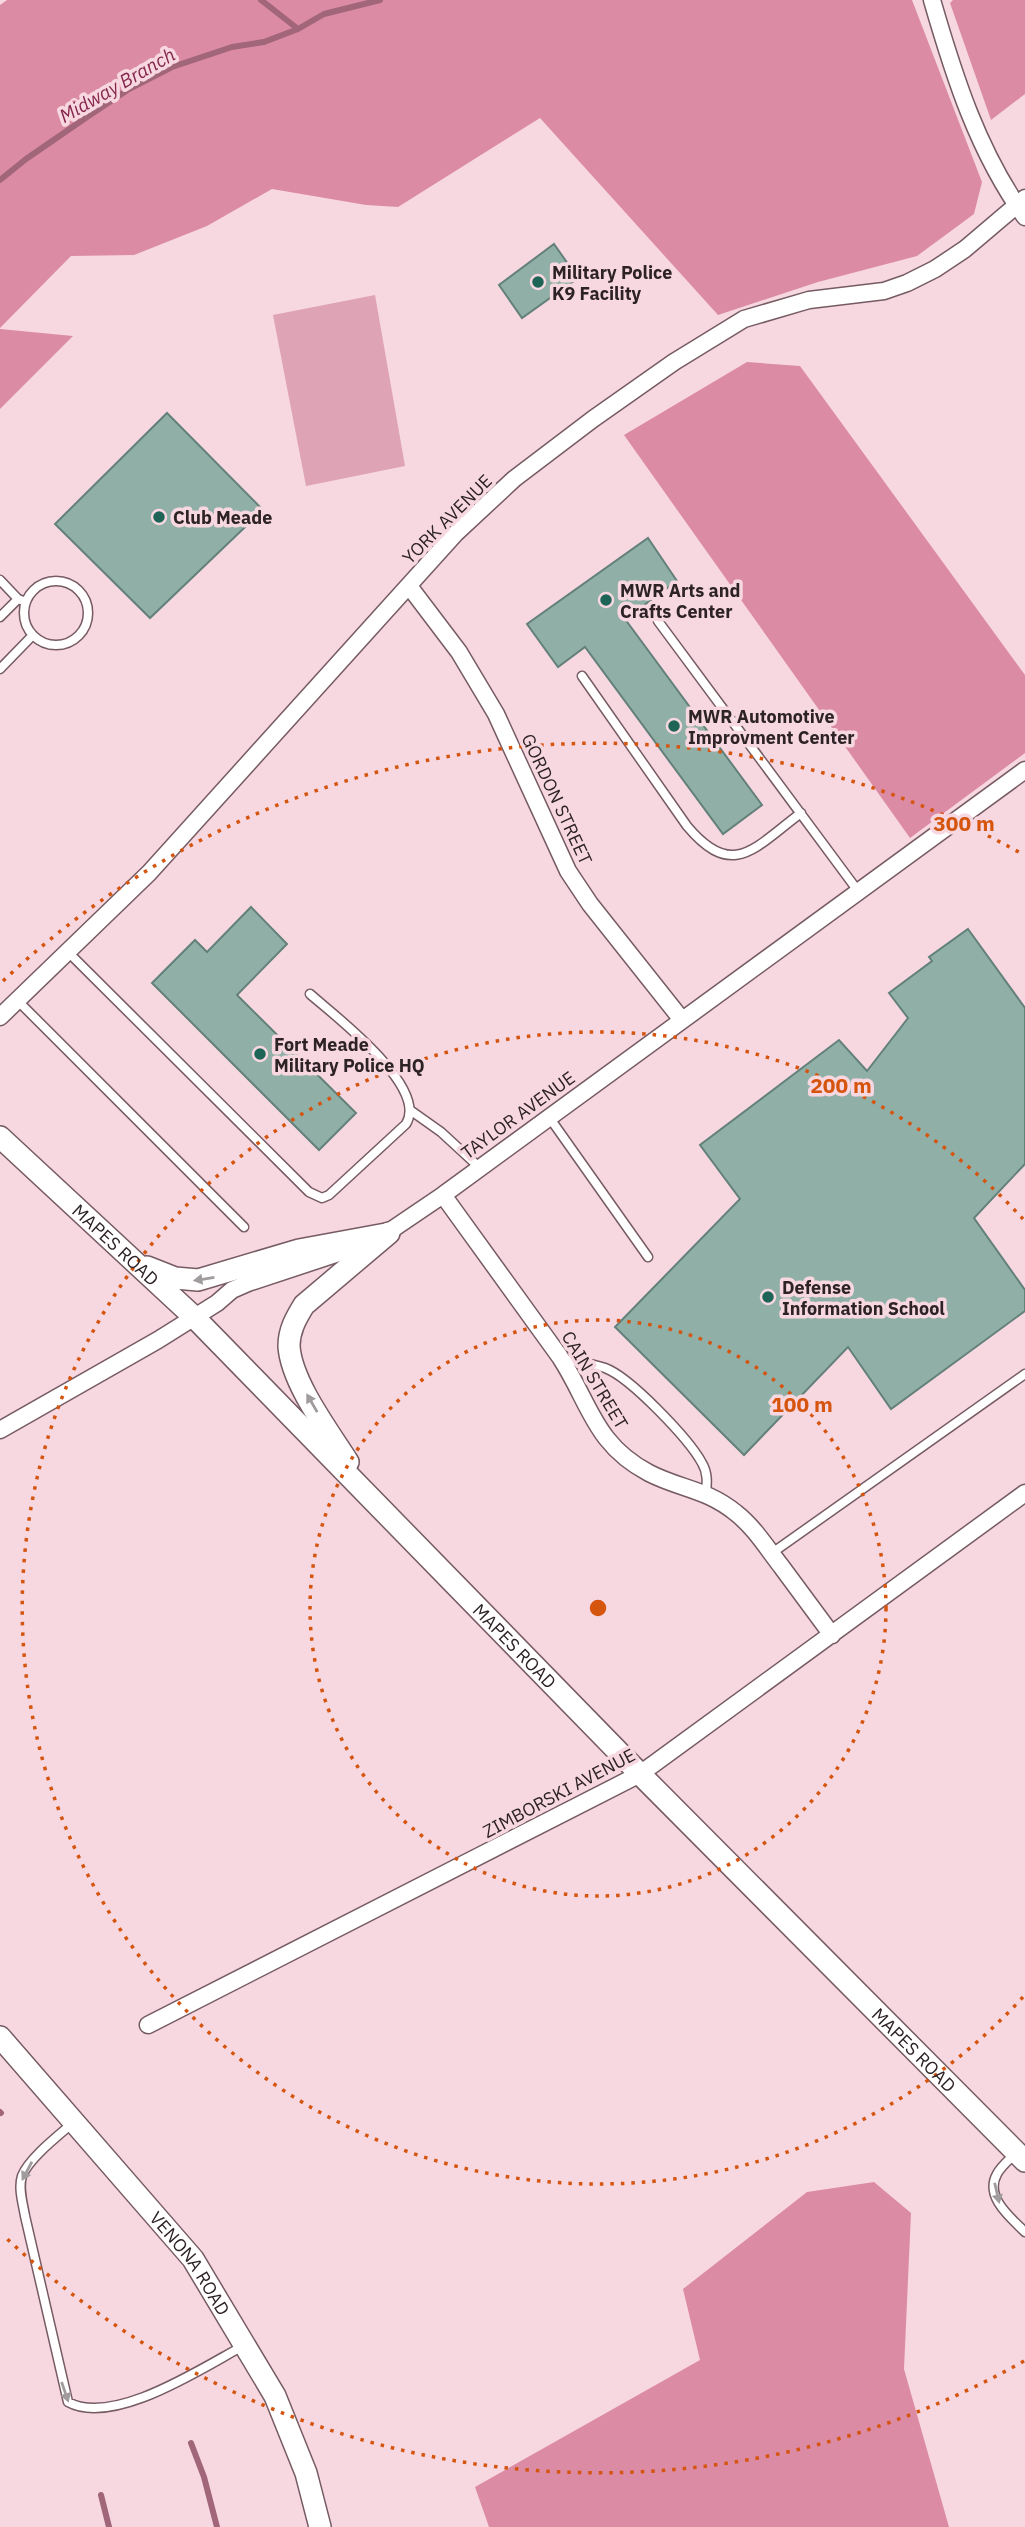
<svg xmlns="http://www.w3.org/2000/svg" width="1025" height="2527" viewBox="0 0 1025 2527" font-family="'IBM Plex Sans',sans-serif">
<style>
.green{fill:#dea3b4}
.forest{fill:#dc8ba4}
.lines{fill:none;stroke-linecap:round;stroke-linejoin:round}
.stream{stroke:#a16679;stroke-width:6}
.building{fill:#90afa7;stroke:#63817a;stroke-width:2}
.service-casing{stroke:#765b63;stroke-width:11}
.minor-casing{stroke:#765b63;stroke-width:19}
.tertiary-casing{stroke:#765b63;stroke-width:24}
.service{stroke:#fff;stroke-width:8}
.minor{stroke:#fff;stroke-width:16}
.tertiary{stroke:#fff;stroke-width:21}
.oneway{fill:#a09c9d}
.ring{fill:none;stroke:#d5540e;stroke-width:3.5;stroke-dasharray:3.5 7}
.poi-dot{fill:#1e6457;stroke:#f7d8e1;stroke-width:2.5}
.labels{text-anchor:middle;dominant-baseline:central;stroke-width:7;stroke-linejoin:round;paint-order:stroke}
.poi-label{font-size:18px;font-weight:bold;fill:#2d2225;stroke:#f7d8e1;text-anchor:start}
.street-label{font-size:18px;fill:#2d2225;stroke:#f7d8e1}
.water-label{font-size:19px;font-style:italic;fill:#85264c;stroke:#f7d8e1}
.centre{fill:#d5540e;stroke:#f7d8e1;stroke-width:3.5}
.ring-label{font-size:21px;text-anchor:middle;font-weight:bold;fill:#d5540e;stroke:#f7d8e1;stroke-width:7;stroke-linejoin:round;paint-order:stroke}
</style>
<rect width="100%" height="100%" fill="#f7d8e1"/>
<!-- green -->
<path class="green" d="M375,295L405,466L306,486L273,315Z"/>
<!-- forest -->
<path class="forest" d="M7,0H912L982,182L974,214L917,256L818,282L718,315L540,118L398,207L366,205L272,189L207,226L134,255L71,256L0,328V5Z
M953,0H1025V94L991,120L950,3Z
M0,329L73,336L0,409Z
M747,362L800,366L1025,675V753L910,838L624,435Z
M874,2182L911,2213L904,2369L949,2527H489L475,2487L700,2360L683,2289L807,2192Z"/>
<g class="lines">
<!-- stream -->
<path class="stream" d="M261,0L298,29
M0,180L26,159L87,117L129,89L172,67L232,47L264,42L298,29L324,14L380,0
M0,2112L1,2113
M191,2443L204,2477L217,2527
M101,2495L109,2527"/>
</g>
<!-- building -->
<path class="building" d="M554,244L578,278L522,318L499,285Z
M167,413L263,510L150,618L55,524Z
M648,538L677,581L625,619L762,805L723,834L585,647L558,667L527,624Z
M251,907L287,944L237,995L356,1113L319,1150L152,983L195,940L207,952Z
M968,929L1025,1008V1164L974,1218L1025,1290V1311L891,1409L848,1347L744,1455L615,1327L740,1199L700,1145L839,1040L867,1071L908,1018L889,993L932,961L929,957Z"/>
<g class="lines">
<!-- service casing -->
<g class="service-casing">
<path id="service" d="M0,580L18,599L26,602
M24 613a32 32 0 1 1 64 0a32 32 0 1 1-64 0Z
M0,617L18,599
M658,621L858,891
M0,669L33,635
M582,676L687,826C733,881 755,847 801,813
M68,952L309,1192L322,1198L329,1195L406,1124C429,1087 335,1016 310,994
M17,1000L244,1227
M410,1110L441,1132L479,1167
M549,1117L648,1257
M562,1359C576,1362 592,1363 605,1368C630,1377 689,1439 702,1463C708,1473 707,1483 706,1494
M772,1553L1025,1374
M74,2122C59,2135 29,2158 22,2176C18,2188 23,2204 25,2216L68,2402C113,2427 202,2368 243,2346
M1016,2153C1010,2159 1001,2166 997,2174C984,2197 1011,2218 1025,2232"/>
</g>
<!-- minor casing -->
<g class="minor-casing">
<path id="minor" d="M932,0C954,76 978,152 1025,217
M409,586L459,652L496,714L568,871L590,904L682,1020
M0,1017L149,873L456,533L514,479L593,419L674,362L744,319L809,300L884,291L907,283L935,269L965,249L1025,198
M443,1195L560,1357C590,1403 594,1444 649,1473C680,1489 707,1489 736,1513C754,1527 767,1548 781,1566C798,1589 815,1612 832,1635
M381,1237L443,1195L1025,770
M0,1430L158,1340L217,1303L232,1290L248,1283L357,1247
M148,2025L640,1774L1025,1493"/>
</g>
<!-- tertiary casing -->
<g class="tertiary-casing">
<g id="tertiary">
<path id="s1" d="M0,1137L194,1317L640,1774L1025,2161"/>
<path d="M147,1267L175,1278L198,1280L299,1250L386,1234"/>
<path d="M348,1462C329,1432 291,1382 289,1346C289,1330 296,1318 304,1305L389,1233"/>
<path id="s2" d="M0,2037L193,2259L275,2396L306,2473L320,2527"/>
</g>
</g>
<!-- service -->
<use href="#service" class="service"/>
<!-- minor -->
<use href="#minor" class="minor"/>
<!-- tertiary -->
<use href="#tertiary" class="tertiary"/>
</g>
<!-- one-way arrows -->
<defs><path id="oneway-solid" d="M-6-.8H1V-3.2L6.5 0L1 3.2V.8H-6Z" transform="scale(1.75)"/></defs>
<g class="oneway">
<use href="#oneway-solid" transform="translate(204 1279) rotate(171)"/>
<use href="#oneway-solid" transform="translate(312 1403) rotate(-120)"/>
<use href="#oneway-solid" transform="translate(27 2171) rotate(118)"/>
<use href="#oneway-solid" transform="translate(997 2193) rotate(77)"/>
<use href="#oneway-solid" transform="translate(65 2392) rotate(71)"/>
</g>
<!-- distance rings -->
<g class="ring">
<circle cx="598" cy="1608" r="288"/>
<path d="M1023 1997A576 576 0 1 1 1023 1219"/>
<path d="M1024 2361A865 865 0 0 1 3 2235M3 981A865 865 0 0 1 1024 855"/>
</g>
<!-- markers -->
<g class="poi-dot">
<circle cx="538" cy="282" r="7"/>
<circle cx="159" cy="517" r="7"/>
<circle cx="606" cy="600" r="7"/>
<circle cx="674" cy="726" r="7"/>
<circle cx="260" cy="1054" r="7"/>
<circle cx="768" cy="1297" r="7"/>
</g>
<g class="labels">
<!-- poi labels -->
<g class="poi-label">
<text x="552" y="272">Military Police<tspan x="552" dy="21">K9 Facility</tspan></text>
<text x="173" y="517">Club Meade</text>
<text x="620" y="590">MWR Arts and<tspan x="620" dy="21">Crafts Center</tspan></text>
<text x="688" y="716">MWR Automotive<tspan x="688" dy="21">Improvment Center</tspan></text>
<text x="274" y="1044">Fort Meade<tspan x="274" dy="21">Military Police HQ</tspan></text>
<text x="782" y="1287">Defense<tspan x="782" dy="21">Information School</tspan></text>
</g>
<!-- street labels -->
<g class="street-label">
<text transform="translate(447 519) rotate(-45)">YORK AVENUE</text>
<text transform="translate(557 799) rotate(65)">GORDON STREET</text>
<text transform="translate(518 1115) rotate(-36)">TAYLOR AVENUE</text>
<text stroke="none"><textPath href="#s1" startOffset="158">MAPES ROAD</textPath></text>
<text transform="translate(595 1380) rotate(59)">CAIN STREET</text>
<text stroke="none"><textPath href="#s1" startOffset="724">MAPES ROAD</textPath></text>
<text transform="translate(559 1793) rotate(-28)">ZIMBORSKI AVENUE</text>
<text stroke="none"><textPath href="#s1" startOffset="1292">MAPES ROAD</textPath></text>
<text stroke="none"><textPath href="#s2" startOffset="296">VENONA ROAD</textPath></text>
</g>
<!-- water labels -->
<g class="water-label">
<text transform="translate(117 85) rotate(-30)">Midway Branch</text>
</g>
</g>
<circle cx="598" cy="1608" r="10" class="centre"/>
<g class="ring-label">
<text x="964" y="831">300 m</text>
<text x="841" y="1093">200 m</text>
<text x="802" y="1412">100 m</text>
</g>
</svg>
